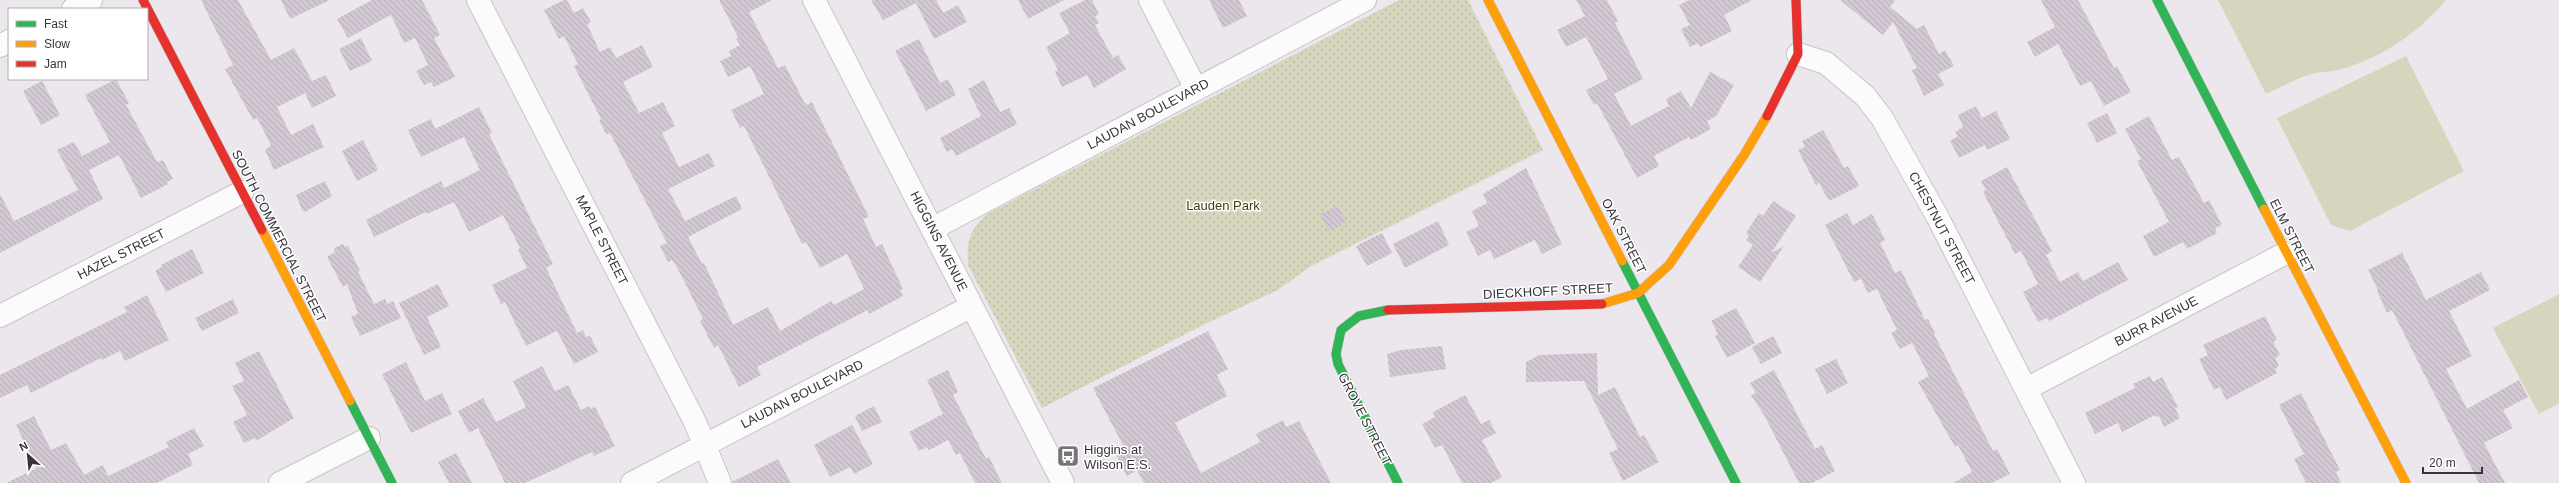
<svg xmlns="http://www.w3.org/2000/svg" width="2559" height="483" viewBox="0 0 2559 483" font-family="Arial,sans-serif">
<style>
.grass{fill:#d5d6bd}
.park{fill:url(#park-dots)}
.building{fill:url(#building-back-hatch)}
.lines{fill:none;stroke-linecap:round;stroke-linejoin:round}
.street-casing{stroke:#c7c3c7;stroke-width:24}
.fast-casing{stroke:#c7c3c7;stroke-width:10}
.slow-casing{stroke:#c7c3c7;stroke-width:10}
.jam-casing{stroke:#c7c3c7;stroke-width:10}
.street{stroke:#fcfbfc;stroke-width:22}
.fast{stroke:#30b455;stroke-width:9}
.slow{stroke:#ff9f0a;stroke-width:9}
.jam{stroke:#e5322d;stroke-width:9}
.labels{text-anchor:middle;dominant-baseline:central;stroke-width:3;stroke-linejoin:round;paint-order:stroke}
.street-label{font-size:13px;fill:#383539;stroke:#fff}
.park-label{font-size:13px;fill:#3c4011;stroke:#fff}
.poi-label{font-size:13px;fill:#383539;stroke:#fff;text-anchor:start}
</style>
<defs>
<pattern id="park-dots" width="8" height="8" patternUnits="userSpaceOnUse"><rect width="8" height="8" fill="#d5d6bd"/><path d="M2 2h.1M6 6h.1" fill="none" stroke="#b8b8a3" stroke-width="1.8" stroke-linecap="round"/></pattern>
<pattern id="building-back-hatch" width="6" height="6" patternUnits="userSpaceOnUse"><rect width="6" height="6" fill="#d2c8d3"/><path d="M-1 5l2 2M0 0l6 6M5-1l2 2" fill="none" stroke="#b5acb6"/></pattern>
</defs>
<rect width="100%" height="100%" fill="#ece7ed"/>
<!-- grass -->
<path class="grass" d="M2218,0H2446C2418,33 2381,59 2338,70C2327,72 2315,72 2305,76C2292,81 2279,88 2266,94Z
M2406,56L2464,171L2350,231L2331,225L2277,118Z
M2559,294V403L2539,414L2493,328Z"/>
<!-- park -->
<path class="park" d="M1399,0H1468L1543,150L1311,266L1278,290L1205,324L1042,408L968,265C967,239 969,232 987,214Z"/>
<!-- building -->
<path class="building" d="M201,0H238L271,60L294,48L312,81L326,75L336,96L312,108L305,93L277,107L291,135L313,124L324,147L274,170L265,150L271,145L257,118L253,120L225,69L233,65Z
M281,0H330L290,19Z
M372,0H422L440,35L434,38L455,77L434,87L431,82L424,85L416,71L428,65L415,38L404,43L391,15L348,38L337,19Z
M564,0H567L574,13L583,8L591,22L587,24L600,52L610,47L616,58L642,45L653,67L623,82L639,113L663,102L675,126L662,133L679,167L709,153L715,166L668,189L685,221L736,196L742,209L688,237L702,264L704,263L733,325L768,307L780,331L831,301L834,305L864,289L847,254L820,268L806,242L802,244L744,126L740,128L731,110L764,94L750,66L728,77L720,61L731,56L729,51L740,45L736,39L738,37L719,0H772L749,12L778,68L785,65L804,102L807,105L812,102L869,217L863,219L876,247L882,244L903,289L900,290L903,296L869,314L868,310L757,367L761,375L739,387L718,345L714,348L700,321L703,319L678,269L672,260L668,262L660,246L667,243L610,133L606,134L599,120L601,119L574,66L578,64L564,36L559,39L544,10Z
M871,0H936L943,13L958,5L967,22L934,39L916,3L883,20Z
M1018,0H1064L1028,19Z
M1085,0H1092L1099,14L1095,16L1099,23L1095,25L1113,58L1118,55L1126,69L1094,88L1087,75L1062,87L1055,72L1058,70L1046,47L1070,33L1059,13Z
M1209,0H1239L1247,16L1223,28Z
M1576,0H1607L1618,21L1615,23L1643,79L1614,94L1631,126L1669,106L1666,99L1681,91L1691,108L1710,72L1734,85L1716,116L1707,121L1711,129L1691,140L1689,137L1654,156L1659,166L1637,178L1597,103L1594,105L1586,90L1608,79L1586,37L1566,47L1557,30L1585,16Z
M1689,0H1752L1724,15L1732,31L1700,47L1698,43L1690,47L1681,29L1690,25L1679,5Z
M1840,0H1895L1890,7L1917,29L1924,25L1939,54L1945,50L1954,66L1938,74L1944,85L1924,96L1912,70L1917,68L1893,22L1883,35Z
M2041,0H2078L2114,68L2117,66L2131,92L2104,106L2091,81L2080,86L2058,44L2035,57L2027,42L2055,27Z
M361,38L372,61L350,71L339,49Z
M919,39L940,83L948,79L956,95L926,111L895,51Z
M116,79L129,103L126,105L156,160L158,162L163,160L173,179L167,182L168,184L141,198L119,155L89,170L103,199L0,253V194L14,221L78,190L57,150L74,142L82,156L110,142L85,95Z
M984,80L1000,112L1009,108L1017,124L956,156L952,149L947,152L940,138L981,116L968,89Z
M42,81L60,115L41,125L23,91Z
M1976,106L1982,118L1996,111L2010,139L1987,150L1985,145L1959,158L1950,141L1958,136L1955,132L1963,127L1958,115Z
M479,107L492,133L489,134L553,264L546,268L577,333L583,330L586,337L590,336L598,352L574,364L557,331L526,346L505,302L501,304L492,285L527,268L518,250L520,248L503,215L469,232L454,202L427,214L426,212L374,237L366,220L441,181L444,188L480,170L464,137L421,157L408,130L431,119L435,129Z
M2107,113L2117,133L2097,143L2087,123Z
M2149,116L2172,160L2179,157L2204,203L2209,200L2222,225L2215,228L2217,233L2187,249L2183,242L2154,257L2143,236L2169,222L2137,161L2141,159L2125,129Z
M1823,130L1844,168L1848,166L1859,186L1829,201L1819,183L1816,185L1798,150L1805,147L1802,141Z
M363,140L378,170L357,181L342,151Z
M2007,167L2052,251L2046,255L2060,282L2078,272L2083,281L2118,262L2128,280L2049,321L2047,318L2038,322L2023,292L2038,284L2021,251L2015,254L1983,192L1986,190L1981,181Z
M1526,168L1562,244L1542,254L1535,240L1494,259L1490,250L1478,256L1466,232L1479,226L1472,211L1487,203L1483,194Z
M325,181L332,196L305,212L302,210L296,195Z
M1773,201L1796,216L1771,253L1784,246L1760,282L1738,267L1753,245L1746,240L1749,236L1746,233L1759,213L1763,216Z
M1338,206L1346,222L1329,231L1320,214Z
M1847,213L1853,225L1872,214L1885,240L1880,243L1895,273L1901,270L1925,320L1928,319L1935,333L1934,334L1993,451L1997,449L2010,474L1992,483H1953L1972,472L1958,445L1955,447L1918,382L1929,376L1912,343L1900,349L1891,333L1897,330L1877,289L1868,293L1861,279L1854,282L1825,225Z
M1438,221L1449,245L1405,268L1393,244Z
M1382,233L1392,253L1367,266L1356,246Z
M343,244L345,247L348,246L360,271L358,272L374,304L385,299L387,304L393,301L401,318L360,336L351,317L358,314L347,284L343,287L328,259V256L335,252L334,248Z
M192,249L204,273L166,292L155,271L162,267L161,265Z
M2402,253L2426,300L2481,272L2490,290L2449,311L2472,356L2446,369L2467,409L2519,380L2528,397L2503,410L2513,428L2484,443L2505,483H2479L2392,310L2387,313L2377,291L2378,290L2368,270Z
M438,284L449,306L427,317L441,347L424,355L399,303Z
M147,295L169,340L125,361L120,351L102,360L101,358L31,393L27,385L0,398V375L127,312L124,307Z
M233,299L239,313L202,331L195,318Z
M1736,308L1755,343L1727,358L1715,336L1718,334L1711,321Z
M2265,316L2277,340L2273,342L2280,355L2275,358L2279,366L2275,369L2277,373L2226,400L2220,387L2214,390L2199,359L2208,355L2203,345Z
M1208,331L1228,369L1217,375L1227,396L1175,423L1201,473L1260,442L1256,434L1283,420L1286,427L1299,421L1331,483H1144L1137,470L1127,476L1116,454L1125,449L1093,388Z
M1773,336L1782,353L1761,364L1752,347Z
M1442,346L1446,369L1390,377L1387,354L1401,350Z
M259,351L294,418L256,441L255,438L244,443L233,422L247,415L232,386L244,381L235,363Z
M1597,353L1598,395L1615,387L1640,437L1644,435L1659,462L1623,481L1609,453L1618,449L1584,381L1526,382V362L1539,355Z
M1836,359L1848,383L1827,394L1815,369Z
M406,362L425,401L442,393L452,414L411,433L382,374Z
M542,366L555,391L568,385L581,410L589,406L590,409L595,407L615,446L594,456L592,452L525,483H505L478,428L469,433L458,411L483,398L496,422L526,407L513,381Z
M948,370L958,392L953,395L986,459L989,457L1002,483H975L960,453L956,455L948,440L929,450L927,447L919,451L909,432L943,414L927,380Z
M1774,370L1815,449L1822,445L1835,471L1812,483H1799L1764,415L1751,395L1756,393L1750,383Z
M2150,376L2153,382L2162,377L2178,407L2175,408L2180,418L2164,427L2159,416L2156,417L2155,415L2122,432L2118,423L2095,434L2085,413L2135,388L2133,384Z
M2301,393L2340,470L2336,472L2341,483H2306L2294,459L2304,454L2279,405Z
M1465,395L1481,424L1489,420L1496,433L1482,440L1502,477L1491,483H1462L1442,445L1435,448L1422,424L1435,417L1433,412Z
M874,406L882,422L862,431L855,416Z
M34,416L51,450L66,443L84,475L103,465L108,476L169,447L166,442L194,428L204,446L188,454L193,465L157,483H6L37,468L16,425Z
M852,425L873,464L854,474L850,467L830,477L814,445Z
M456,453L472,483H449L438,462Z
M778,459L791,483H732V482Z"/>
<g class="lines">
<!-- street casing -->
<g class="street-casing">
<path id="street" d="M478,0L695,422L720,483
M814,0L1063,483
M1150,0L1196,89
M73,9L91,0
M0,46L9,41
M1798,54L1826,63L1865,96L1882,118L1937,216L2074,483
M932,229L1365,0
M0,316L242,192
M2026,389L2286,253
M280,483L369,438
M632,483L972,306"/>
</g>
<!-- fast casing -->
<g class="fast-casing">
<path id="fast" d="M2157,0L2264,209
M1622,261L1736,483
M1388,310L1359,316L1341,330L1336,354L1338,364L1398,483
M350,401L392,483"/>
</g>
<!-- slow casing -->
<g class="slow-casing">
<path id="slow" d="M1488,0L1622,261
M2264,209L2406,483
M262,230L350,401
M1602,304L1638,293L1669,265L1744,155L1767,116"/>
</g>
<!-- jam casing -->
<g class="jam-casing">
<path id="jam" d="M143,0L262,230
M1767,116L1798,54L1796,0
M1388,310L1602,304"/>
</g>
<!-- street -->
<use href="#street" class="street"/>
<!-- fast -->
<use href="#fast" class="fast"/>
<!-- slow -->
<use href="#slow" class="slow"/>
<!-- jam -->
<use href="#jam" class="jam"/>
</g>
<!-- icons -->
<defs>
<g id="bus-square" transform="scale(1.15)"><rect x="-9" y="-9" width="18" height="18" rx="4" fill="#777378" stroke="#fff"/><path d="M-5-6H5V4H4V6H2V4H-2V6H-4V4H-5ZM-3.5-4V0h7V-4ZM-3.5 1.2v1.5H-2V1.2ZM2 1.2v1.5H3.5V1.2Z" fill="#fff"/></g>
</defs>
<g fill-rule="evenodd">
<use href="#bus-square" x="1068" y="456"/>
</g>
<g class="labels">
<!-- street labels -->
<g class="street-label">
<text transform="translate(1148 114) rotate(-28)">LAUDAN BOULEVARD</text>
<text transform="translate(1942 228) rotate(62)">CHESTNUT STREET</text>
<text transform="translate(279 236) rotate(63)">SOUTH COMMERCIAL STREET</text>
<text transform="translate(1624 236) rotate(63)">OAK STREET</text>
<text transform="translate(2292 236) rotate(63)">ELM STREET</text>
<text transform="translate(602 240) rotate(63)">MAPLE STREET</text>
<text transform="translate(939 241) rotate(63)">HIGGINS AVENUE</text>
<text transform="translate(121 254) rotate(-27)">HAZEL STREET</text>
<text transform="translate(1548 291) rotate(-3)">DIECKHOFF STREET</text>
<text transform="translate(2156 321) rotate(-28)">BURR AVENUE</text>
<text transform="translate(802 394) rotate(-27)">LAUDAN BOULEVARD</text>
<text transform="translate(1365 419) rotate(63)">GROVE STREET</text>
</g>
<!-- park labels -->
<g class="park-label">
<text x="1223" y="205">Lauden Park</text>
</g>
<!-- poi labels -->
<g class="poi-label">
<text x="1084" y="449">Higgins at<tspan x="1084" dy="15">Wilson E.S.</tspan></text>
</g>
</g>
<!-- legend -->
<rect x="8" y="8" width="140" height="72" fill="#ffffff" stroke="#afaeb0"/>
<rect x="16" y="21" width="20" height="6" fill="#30b455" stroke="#afaeb0"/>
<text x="44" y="28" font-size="12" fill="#383539">Fast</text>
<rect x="16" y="41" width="20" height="6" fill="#ff9f0a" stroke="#afaeb0"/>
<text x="44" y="48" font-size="12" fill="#383539">Slow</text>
<rect x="16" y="61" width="20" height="6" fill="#e5322d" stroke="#afaeb0"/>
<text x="44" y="68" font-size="12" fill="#383539">Jam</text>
<!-- north arrow -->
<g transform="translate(28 455) rotate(333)" stroke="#ffffff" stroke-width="3" paint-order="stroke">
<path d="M0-3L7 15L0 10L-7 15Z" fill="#383539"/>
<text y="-6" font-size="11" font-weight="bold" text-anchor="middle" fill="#383539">N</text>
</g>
<!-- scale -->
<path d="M2423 467v6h59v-6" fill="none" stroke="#383539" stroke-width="2"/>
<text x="2429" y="467" font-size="12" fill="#383539" stroke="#ffffff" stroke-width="3" paint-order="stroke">20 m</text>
</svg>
